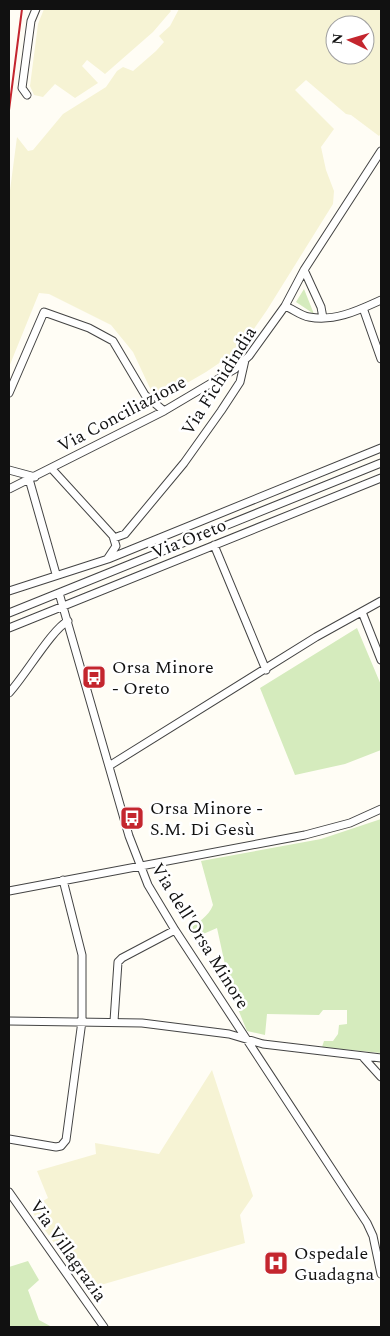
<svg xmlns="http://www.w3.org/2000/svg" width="390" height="1336" viewBox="0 0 390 1336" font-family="Spectral,serif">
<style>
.farmland{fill:#f6f3d4;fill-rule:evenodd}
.green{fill:#d5ebbd}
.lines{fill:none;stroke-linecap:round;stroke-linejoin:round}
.minor-casing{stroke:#444;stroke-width:9}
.minor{stroke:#fff;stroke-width:7}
.rail{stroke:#c4262e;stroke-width:2}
.labels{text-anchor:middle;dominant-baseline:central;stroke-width:5;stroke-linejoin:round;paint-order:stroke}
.street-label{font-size:18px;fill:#111;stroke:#fff}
.poi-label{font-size:18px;fill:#111;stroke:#fff;text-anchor:start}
</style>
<rect width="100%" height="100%" fill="#fffdf5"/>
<!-- farmland -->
<path class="farmland" d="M44,9H169L171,11L153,32L105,74L87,60L82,66L98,83L75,98L55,84L43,97L34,95L30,86L38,24Z
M179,9H381V133L379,136L351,115L346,114L306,80L295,90L334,129L321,147L326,170L334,191L333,204L267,310L240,349L206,372L156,401L133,352L111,325L49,294L39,293L9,367V198L17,137L28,151L33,150L63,114L106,87L117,71L123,67L133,71L156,51L164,42L159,36L170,26ZM335,25H365V55H335Z
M212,1070L253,1196L240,1215L245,1243L87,1289L30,1209L48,1198L37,1171L96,1154L95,1143L159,1154Z"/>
<!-- green -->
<path class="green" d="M304,289L314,314L296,302Z
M357,628L381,685V750L345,764L295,775L260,688Z
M381,819V1053L322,1047L324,1041H333L338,1034L339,1025L347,1024V1010H323L319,1015L267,1014L265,1035L247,1031L231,992L217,928L194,938L187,929C197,924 209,916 213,905L201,861L321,839Z
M28,1261L39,1280L28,1290L39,1320L52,1327H9V1267Z"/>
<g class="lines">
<!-- minor casing -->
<g class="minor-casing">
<path id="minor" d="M27,95L22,88L31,21L36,9
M304,270L321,307L323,318
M285,306C293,309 301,316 309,317C335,322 359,310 381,300
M363,308L381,359
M9,393L44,312L89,328L113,341L145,395L164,411
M51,468L113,536L116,546L108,558
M9,470L35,477
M29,479L56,574
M9,489L164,411L235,369L249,356L285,306L304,270L381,151
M114,538L125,534L184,463L221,411L240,382L245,360
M214,545L266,670
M9,591L108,559L381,448
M59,593L129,836L148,885L175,930L367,1223L373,1236L381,1274
M362,612L381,660
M9,613L381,463
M9,628L381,478
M9,693C25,676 52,629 68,621
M109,766L316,637L381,601
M9,891L305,835L350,823L381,809
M9,1021L142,1023L229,1034L263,1044L381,1058
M114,1021L118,962L122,958L175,930
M362,1056L381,1077
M9,1139L56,1147L61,1146L66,1140L82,1021V955L63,880
M9,1192L104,1327"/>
</g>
<!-- minor -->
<use href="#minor" class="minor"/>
<!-- rail -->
<path class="rail" d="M9,110L22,9"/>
</g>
<!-- icons -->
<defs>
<g id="bus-square" transform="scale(1.25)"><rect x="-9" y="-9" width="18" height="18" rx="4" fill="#c4262e" stroke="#fff"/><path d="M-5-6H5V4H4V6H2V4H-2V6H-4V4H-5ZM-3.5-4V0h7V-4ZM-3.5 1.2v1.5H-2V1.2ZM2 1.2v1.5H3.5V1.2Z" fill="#fff"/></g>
<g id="hospital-square" transform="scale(1.25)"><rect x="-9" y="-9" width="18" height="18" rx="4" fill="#c4262e" stroke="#fff"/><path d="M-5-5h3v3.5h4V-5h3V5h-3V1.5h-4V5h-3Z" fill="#fff"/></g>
</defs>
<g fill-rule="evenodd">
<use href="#bus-square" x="94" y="677"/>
<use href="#bus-square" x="132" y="818"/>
<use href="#hospital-square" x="276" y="1263"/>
</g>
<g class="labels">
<!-- street labels -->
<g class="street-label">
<text transform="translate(219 381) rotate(-58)">Via Fichidindia</text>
<text transform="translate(122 414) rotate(-28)">Via Conciliazione</text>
<text transform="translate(189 539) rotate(-22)">Via Oreto</text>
<text transform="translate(200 936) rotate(58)">Via dell'Orsa Minore</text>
<text transform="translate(68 1251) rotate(55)">Via Villagrazia</text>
</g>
<!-- poi labels -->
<g class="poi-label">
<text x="112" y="667">Orsa Minore<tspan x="112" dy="21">- Oreto</tspan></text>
<text x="150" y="808">Orsa Minore -<tspan x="150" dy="21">S.M. Di Gesù</tspan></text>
<text x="294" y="1253">Ospedale<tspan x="294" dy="21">Guadagna</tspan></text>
</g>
</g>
<!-- border -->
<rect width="390" height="1336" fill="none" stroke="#111111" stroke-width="20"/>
<!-- north arrow -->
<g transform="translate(350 40) rotate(275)"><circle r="24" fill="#ffffff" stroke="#a0a0a0"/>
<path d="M0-4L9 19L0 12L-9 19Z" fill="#c4262e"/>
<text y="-8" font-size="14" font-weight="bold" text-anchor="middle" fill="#111111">N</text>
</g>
</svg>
